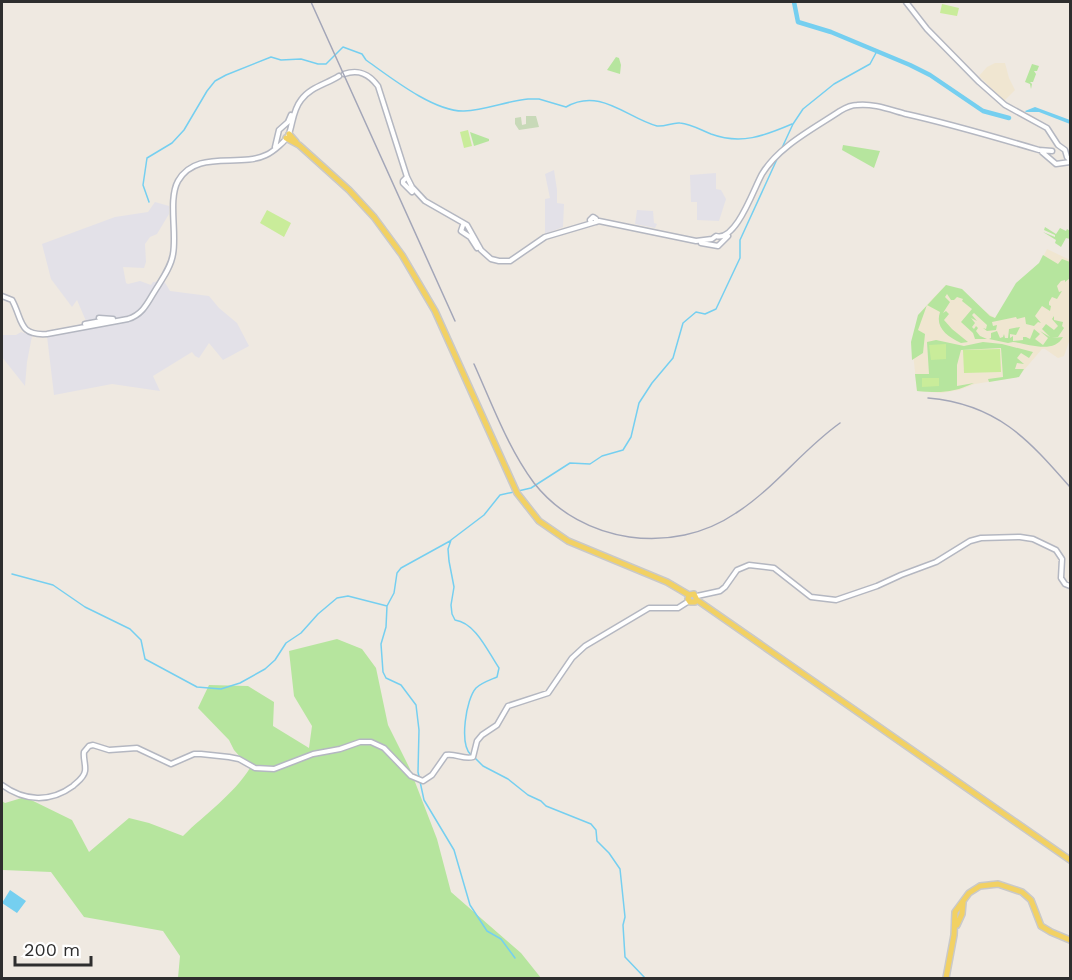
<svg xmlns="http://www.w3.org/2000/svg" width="1072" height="980" viewBox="0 0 1072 980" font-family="'Work Sans',sans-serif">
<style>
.industrial{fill:#e3e1e8}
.education{fill:#f0e6d1}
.green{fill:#b6e59e}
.cemetery{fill:#c8d9b8}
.pitch{fill:#c9ec9a}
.water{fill:#75cff0}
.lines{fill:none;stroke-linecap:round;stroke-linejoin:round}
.stream{stroke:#75cff0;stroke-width:1.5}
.river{stroke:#75cff0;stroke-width:4.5}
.minor-casing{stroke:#b4b7c1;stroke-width:7}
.major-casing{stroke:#c9c9c9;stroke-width:8}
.minor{stroke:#fff;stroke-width:4}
.major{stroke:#f2d163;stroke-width:5}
.rail{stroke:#a3a6b8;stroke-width:1.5}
</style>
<rect width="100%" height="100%" fill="#efe9e1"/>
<!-- industrial -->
<path class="industrial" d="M554,170L557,190V203L564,204L563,227L545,234V199L550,198L545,174Z
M716,173V189L721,190L726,199L719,221L697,220V202H691L690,175Z
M155,202L169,206V214L157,234L150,237L145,244L146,262L144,268L123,267L126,283L128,284L140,281L151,285L153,282L164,281L170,291L209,296L219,308L237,323L249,346L223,360L209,343L199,358L195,356L192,352L153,376L160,391L112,384L54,395L47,336L73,330L86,321L77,300L72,307L51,279L42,244L115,217L148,212Z
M637,210L653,211L654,223L657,224L655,228L635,224Z
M21,332L32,336L27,362L25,386L2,357V335H16Z"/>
<!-- education -->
<path class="education" d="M995,63H1005L1009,78L1015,90L1004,101L979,76L987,67Z
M1047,249L1070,260V339L1064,356L1058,358L1045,349H1042L1018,377L975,384L959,390L942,393L917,391L912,343L921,312L932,299L946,285L995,318L1017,284L1039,265Z"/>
<!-- green -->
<path class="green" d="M616,57L619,58L621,65L620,74L607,70Z
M1032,64L1039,66L1037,71H1034L1036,74L1033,82H1030L1032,84L1031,89L1030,84L1025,82Z
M470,132L489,139V141L474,146Z
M843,145L880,151L874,168L842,150Z
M1045,227L1056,234L1060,228L1066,231L1067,229L1070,231V239L1066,238L1061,247L1055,243L1056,240L1043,232L1055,237V235L1044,230Z
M1043,255L1058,264L1062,259L1070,262V278L1065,282V280L1061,281L1057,286L1059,292L1062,291L1057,299L1052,297L1049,302V305L1051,306L1050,311L1042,306L1035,316L1041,323L1038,322L1034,326L1026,324L1025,317L1017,319L1016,317L992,322L993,326L997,325L996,330L987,331L983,328L986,329L987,325L974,313L972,315L977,321L971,318L975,323L972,327L974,329L976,326L978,328L976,331L980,336L987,339H975L973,333L961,322L972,309L962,301L963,299L957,297L954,300H951L947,294L945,297L950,302L943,313L946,311L949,314L944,320L952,329L968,342L961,343C946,336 935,327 940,312L927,305L918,330L925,334L923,353L912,360L911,342L918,315L946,285L962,289L990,316L995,318L1016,283L1039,263Z
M1054,316V320L1063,322L1062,326L1064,328L1058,337L1052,338L1063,337C1054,354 1029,344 1013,342L1008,343L989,339L991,338V333L997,331L1000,338L1003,337L1004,334L1005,338H1008L1009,329L1020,327L1016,335L1010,334V338L1013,336V341L1023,340V337H1026L1030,339L1034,329L1040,334L1035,339L1043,345L1048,338L1040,331L1050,337L1042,329L1046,324L1054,330L1058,326L1052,319Z
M936,340L964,346L983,342L1002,344L1033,352L1029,358L1021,353L1017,358L1024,364L1017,363L1015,369H1024L1019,377L989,382L988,379L1003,377L1001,348L961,350L957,365V386L974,383C953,393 940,393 917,391L915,374H929L927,342Z
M337,639L362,649L376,668L388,725L410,769L437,839L451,892L521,953L541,978H178L180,956L163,931L84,917L51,872L3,870L2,865V801L5,803L25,797L72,820L89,852L129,818L149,823L183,836C205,814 233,795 250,768L234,750L229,740L198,708L209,685L248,686L274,702L273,726L309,748L312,726L294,696L289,651Z"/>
<!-- cemetery -->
<path class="cemetery" d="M526,116H536L539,127L519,130L515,124V118L521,117L522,125L526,124Z"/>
<!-- pitch -->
<path class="pitch" d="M942,4L959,8L957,16L940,13Z
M468,130L472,146L464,148L460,132Z
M267,210L291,223L284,237L260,223Z
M946,344V359L931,360L929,345Z
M1000,349L1001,372L964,373L963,350Z
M922,378H939V386L922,387Z"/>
<!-- water -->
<path class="water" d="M1035,107L1070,120V124L1039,112H1026L1025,111Z
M10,890L26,901L17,913L2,903Z"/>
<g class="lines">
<!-- stream -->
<path class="stream" d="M781,150L793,124L803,109L834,84L870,64L877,51
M149,202L143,185L147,158L172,143L184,130L207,91L215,81L226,75L271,57L281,60L301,59L318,64H326L343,47L362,54L366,60C390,77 434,112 464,111C486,110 507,101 528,99H539L566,107C600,87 627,118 657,126C665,127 673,122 680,123C691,124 701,130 711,134C741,145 764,136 792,124
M518,491L531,488L570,463L590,464L602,456L623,450L631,437L639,403L652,383L673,358L683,323L696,312L705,314L716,309L740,258V240L778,157
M450,541L401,568L397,573L394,593L387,606L386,627L381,644L383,672L386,678L401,685L416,705L419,730L418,772L424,800L454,850L470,905L487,931L501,939L515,958
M12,574L53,585L85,607L130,629L141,640L145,659L197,687L221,689L240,683L265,669L275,660L286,643L301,633L318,614L337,598L348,596L387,606
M471,755C459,744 466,699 476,688C481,683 490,680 497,677L499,668C488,652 476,623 455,620L452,614L451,605L454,587L449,561L448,549L451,540L484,515L500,495L514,492
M475,758L483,766L508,779L528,795L541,801L546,806L591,824L596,830L597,841L609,853L620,869L625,917L623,925L625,957L645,978"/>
<!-- river -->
<path class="river" d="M794,2L798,22L831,32L910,65L930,75L983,111L1009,118"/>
<!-- minor casing -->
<g class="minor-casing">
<path id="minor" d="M906,2L927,29L979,82L1005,105L1047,128L1058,145L1065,150L1067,157L1070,160
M344,74C359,69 369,74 378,86L407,177L412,187L425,201L467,225L481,250L491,259L499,261H510L545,237L599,221L696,241L712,239L716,236C736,242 754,188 762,174C779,146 813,129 840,111C845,108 851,105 857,105C873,103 891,110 906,114C951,124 995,137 1039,150L1052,151
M275,147L279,130L288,122L291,115
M1042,152L1056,164L1070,162
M406,178L403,181V183L412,192
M591,223L590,220L593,217L596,219V222
M463,225L461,231L470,237L477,248
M701,243L718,246L728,236
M2,296L12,300C23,320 18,336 47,334L128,319C141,315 146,306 153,294C160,282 171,268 173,254C177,233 168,199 178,181C196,149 239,168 266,155C273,152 287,140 289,134C293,122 293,110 301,100C310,87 327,84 339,76
M99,318L113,319
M85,324L107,320
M697,596L720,591L725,587L737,570L749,565L774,568L811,597L836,600L877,586L901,575L936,562L970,541L981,538L1020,537L1033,539L1056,550L1062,559L1061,578L1065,584L1070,586
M2,785C24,801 50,803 73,786C77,782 84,778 85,771C86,765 83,758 84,752L89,746L93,745L109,750L137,748L171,764L194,754H201L229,757L239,759L255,768L274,769L313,754L340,749L360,742H371L384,748L411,776L423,781L432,775L446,755C455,753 464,760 473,757L477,741L482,735L497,725L508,706L548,693L572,658L585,646L649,608H678L689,601"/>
</g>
<!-- major casing -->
<g class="major-casing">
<path id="major" d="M289,134L296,142
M286,138L299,145L349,190L374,217L402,255L435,311L517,493L539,521L568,541L667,582L689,595L694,594L697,600
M689,595L688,599L690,602H695L697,600L1070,860
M957,925L962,914L963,903
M946,978L954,935L955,912L969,893L980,886L998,884L1022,892L1031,900L1041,926L1051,932L1070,940"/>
</g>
<!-- minor -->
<use href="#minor" class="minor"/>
<!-- major -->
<use href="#major" class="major"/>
<!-- rail -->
<path class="rail" d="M311,2L455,321
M474,364C492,404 508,448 534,483C582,544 673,556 736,513C775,488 802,450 840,423
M928,398C997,404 1028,439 1070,487"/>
</g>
<!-- border -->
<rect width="1072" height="980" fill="none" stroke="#2e2e2e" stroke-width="6"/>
<!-- scale -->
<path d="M15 956v9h76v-9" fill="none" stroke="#2e2e2e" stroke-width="3"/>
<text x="24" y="956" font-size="18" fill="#2e2e2e" stroke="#ffffff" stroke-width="4.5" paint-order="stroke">200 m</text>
</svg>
